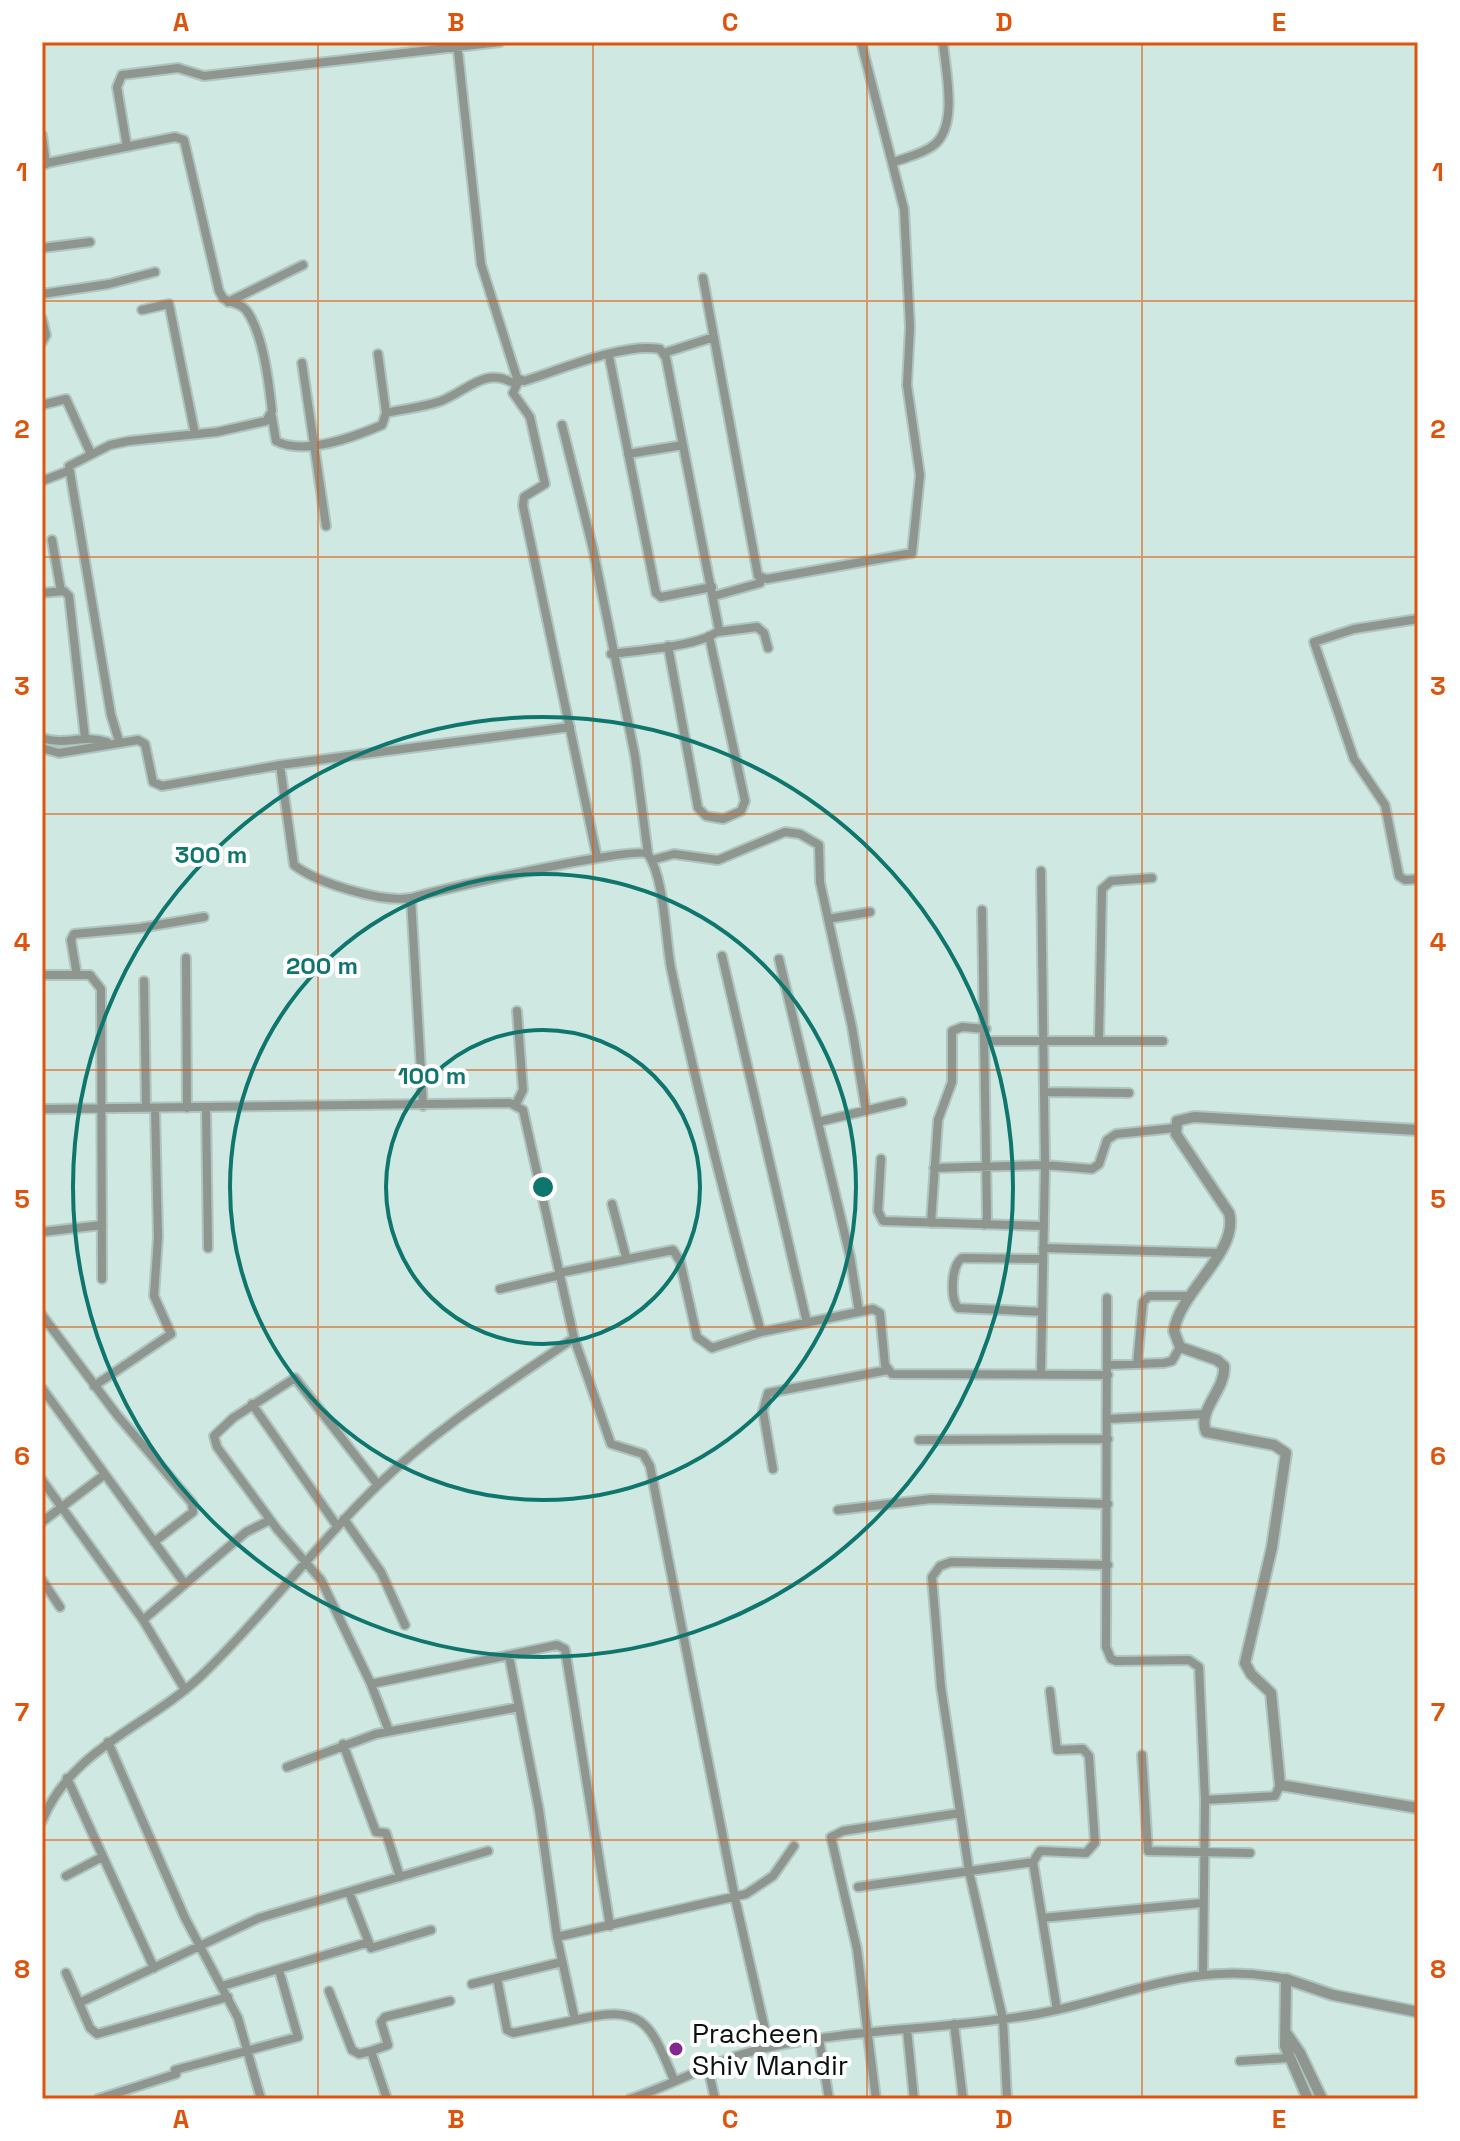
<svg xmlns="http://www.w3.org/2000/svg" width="1460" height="2141" viewBox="0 0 1460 2141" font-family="'Space Grotesk',sans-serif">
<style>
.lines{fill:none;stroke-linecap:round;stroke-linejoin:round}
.minor-casing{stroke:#afc6c0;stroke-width:12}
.tertiary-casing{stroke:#afc6c0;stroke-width:14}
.minor{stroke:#8f9690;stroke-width:8}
.tertiary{stroke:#8f9690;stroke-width:10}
.grid{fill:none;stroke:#dd550c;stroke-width:2;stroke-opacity:0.55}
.ring{fill:none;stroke:#0f766e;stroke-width:4}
.poi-dot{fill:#832792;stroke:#fff;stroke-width:3}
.labels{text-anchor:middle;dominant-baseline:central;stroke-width:8;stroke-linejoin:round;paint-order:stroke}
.poi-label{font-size:28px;fill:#0a1210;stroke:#fff;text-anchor:start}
.centre{fill:#0f766e;stroke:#fff;stroke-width:4}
.ring-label{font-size:24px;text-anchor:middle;font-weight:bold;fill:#0f766e;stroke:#fff;stroke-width:8;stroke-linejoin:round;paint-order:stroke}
.neatline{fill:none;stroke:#dd550c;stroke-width:3}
.grid-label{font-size:26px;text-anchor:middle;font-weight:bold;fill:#dd550c}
</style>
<rect width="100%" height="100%" fill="#cfe8e2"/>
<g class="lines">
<!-- minor casing -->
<g class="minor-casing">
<path id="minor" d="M457,42L481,264L517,378L524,381C560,370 624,342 660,349L666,358L719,630C704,646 635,651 611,654
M42,135L46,164
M127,147L117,87L122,75L178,68L204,76L500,42
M894,162C907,157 923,154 934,145C959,125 945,69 943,42
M42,164L175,137L184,140L219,291L223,298C230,303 240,303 246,310C263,332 269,383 272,411L266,421L217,432L129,441L110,445L69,466L111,715L119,741
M42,248L90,242
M703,278L758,576L767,579L912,553L920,475L907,385L910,327L904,209L861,42
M42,294L109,284L155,272
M228,302L303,265
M142,310L169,304L195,434
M42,319L46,335L42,342
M664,353L714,337
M609,356L656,593L661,597L712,587
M302,363L326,526
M519,380L513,393L530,417L545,484L524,497L523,506L597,857
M42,405L66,399L91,454
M386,413C404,409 424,407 441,401C469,390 485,366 515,384
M272,417L276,441C305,456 354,437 382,425L386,413L378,354
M562,425L593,549L635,756L648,854
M628,454L683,445
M42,481L68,471
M52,540L61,591
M42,593L64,591L69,596L85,738
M714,596L760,583
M1418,619L1354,629L1314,642L1354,759L1385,805L1399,876L1405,880L1418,879
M718,632L757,627L764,633L768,648
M668,646L698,808L706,816L723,819L741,811L745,801L709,636
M42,738C64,746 85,734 107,742
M42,748L59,753L138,740L145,744L153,782L162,786L280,765L570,727
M280,765L294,865C317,883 382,903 411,898C439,890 636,845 648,854C665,880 665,937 671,968C697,1091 728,1211 761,1332
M652,860L674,854L718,860L785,832L800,834L819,845L820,882L852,1027L866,1111
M1041,871L1045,1165L1041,1373
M411,898L423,1106
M982,910L987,1218L984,1225
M828,919L870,912
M722,956L807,1323
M186,958L187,1108
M779,959L850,1256L859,1312
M42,975H90L101,989L102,1279
M77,975L71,940L74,934L140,928L204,917
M144,981L146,1108
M1099,1039L1102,889L1111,881L1152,878
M986,1041H1163
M1044,1092L1129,1093
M516,1104L523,1090L517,1011
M206,1108L208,1248
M42,1109L510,1103L523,1110L574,1338L611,1444L643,1454L650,1466L735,1898L769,2047
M818,1122L902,1102
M881,1159L878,1211L883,1221L1044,1226
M934,1168L1045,1165L1092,1169L1099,1164L1107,1140L1116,1134L1175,1128
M612,1204L626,1257
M931,1223L938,1120L952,1082V1031L962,1027L986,1029
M42,1232L102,1225
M1043,1248L1220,1253
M559,1273L673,1250L680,1261L697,1337L712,1348L761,1332L873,1309L880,1313L885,1365L892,1374L1108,1375
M500,1289L560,1275
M1107,1298L1106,1647L1111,1659L1116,1661L1189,1660L1199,1667L1205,1800L1203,1975
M1042,1312L958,1308C950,1298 951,1266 962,1258L1043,1259
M42,1315L117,1415L192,1503L193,1512L154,1542
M1137,1364L1143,1302L1149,1296H1190
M1108,1365L1164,1363L1172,1361L1180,1347
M94,1386L171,1334L154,1296L158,1237L155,1108
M42,1388L185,1584
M252,1404L337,1526
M1108,1419L1205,1414
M919,1440L1108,1439
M773,1469L763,1411L768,1393L888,1370
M42,1480L143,1620L185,1690
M378,1485L295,1378L233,1418L214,1436L217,1447L277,1529L321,1580L371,1684L389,1731
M838,1510L931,1499L1108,1504
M344,1519L381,1572L405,1625
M42,1522L104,1475
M42,1580L60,1607
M143,1620L246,1532L270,1520
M509,1656L539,1810L557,1937L575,2020C644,2003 650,2023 674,2080
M371,1684L557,1645L565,1649L610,1926
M1050,1691L1057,1750L1083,1749L1089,1756L1095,1843L1086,1853L1040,1851L1033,1862L1057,2010
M108,1742L185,1918L238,2018L261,2099
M343,1744L376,1832L386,1833L400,1877
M1142,1755L1148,1851L1250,1853
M287,1767L376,1734L519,1707
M67,1778L154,1968
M1205,1800L1275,1796L1280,1785
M42,1821C72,1748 147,1727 201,1676C264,1616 316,1544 379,1484C437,1428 507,1384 574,1338
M66,1876L102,1857
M858,1887L1033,1862
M349,1892L371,1948L431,1930
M1042,1918L1202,1903
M557,1937L746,1894L773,1876L794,1846
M66,1973L90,2028L97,2034L228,1997
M497,1978L507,2030L513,2033L575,2020
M472,1984L562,1962
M222,1986L366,1943
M329,1991L352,2050L359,2054L371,2051L387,2099
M79,2003L259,1918L488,1851
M954,2024L963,2099
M907,2029L914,2099
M819,2039L829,2099
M371,2051L388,2045L381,2022L385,2017L450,2001
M1240,2061L1288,2058
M707,2064L715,2099
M175,2070L298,2037L279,1970
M98,2099L176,2074
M630,2099C678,2083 716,2059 766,2048C855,2028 947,2030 1037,2014C1126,1998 1191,1959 1286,1979
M876,2099L857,1949L831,1837L843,1831L960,1813
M1007,2099L1003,2019L969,1871L941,1687L932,1577L940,1566L951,1562L1108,1565"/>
</g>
<!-- tertiary casing -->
<g class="tertiary-casing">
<path id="tertiary" d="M1418,1130L1194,1117L1177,1121L1176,1134L1229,1213C1240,1251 1179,1292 1174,1331L1180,1347L1217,1360L1224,1366C1226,1390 1197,1409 1206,1432L1274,1445L1286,1453L1272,1547L1245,1663L1251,1674L1271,1693L1280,1785L1418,1808
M1287,2034L1300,2053L1322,2099
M1308,2099L1285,2046L1286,1979L1333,1995L1418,2012"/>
</g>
<!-- minor -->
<use href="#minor" class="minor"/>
<!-- tertiary -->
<use href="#tertiary" class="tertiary"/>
</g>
<!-- grid -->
<path class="grid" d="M318,42V2099M593,42V2099M867,42V2099M1142,42V2099M42,301H1418M42,557H1418M42,814H1418M42,1070H1418M42,1327H1418M42,1584H1418M42,1840H1418"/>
<!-- distance rings -->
<g class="ring">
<circle cx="543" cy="1187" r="157"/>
<circle cx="543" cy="1187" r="313"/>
<circle cx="543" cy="1187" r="470"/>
</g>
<!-- markers -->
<circle class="poi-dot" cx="676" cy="2049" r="8"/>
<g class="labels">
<!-- poi labels -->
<g class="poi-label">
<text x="692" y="2033">Pracheen<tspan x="692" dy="32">Shiv Mandir</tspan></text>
</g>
</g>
<circle cx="543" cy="1187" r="12" class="centre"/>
<g class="ring-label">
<text x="211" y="863">300 m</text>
<text x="322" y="974">200 m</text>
<text x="432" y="1084">100 m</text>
</g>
<!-- border -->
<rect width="1460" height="2141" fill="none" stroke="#ffffff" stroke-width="88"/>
<rect x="44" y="44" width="1372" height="2053" class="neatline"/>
<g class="grid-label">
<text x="181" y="31">A</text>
<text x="456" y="31">B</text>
<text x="730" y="31">C</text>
<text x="1004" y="31">D</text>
<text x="1279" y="31">E</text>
<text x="22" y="181">1</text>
<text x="1438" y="181">1</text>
<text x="22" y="438">2</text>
<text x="1438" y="438">2</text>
<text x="22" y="695">3</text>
<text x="1438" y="695">3</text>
<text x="22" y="951">4</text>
<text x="1438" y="951">4</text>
<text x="22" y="1208">5</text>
<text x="1438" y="1208">5</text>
<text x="22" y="1465">6</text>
<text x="1438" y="1465">6</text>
<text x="22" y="1721">7</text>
<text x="1438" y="1721">7</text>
<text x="22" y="1978">8</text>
<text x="1438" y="1978">8</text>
<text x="181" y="2128">A</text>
<text x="456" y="2128">B</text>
<text x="730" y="2128">C</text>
<text x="1004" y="2128">D</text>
<text x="1279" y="2128">E</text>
</g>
</svg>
